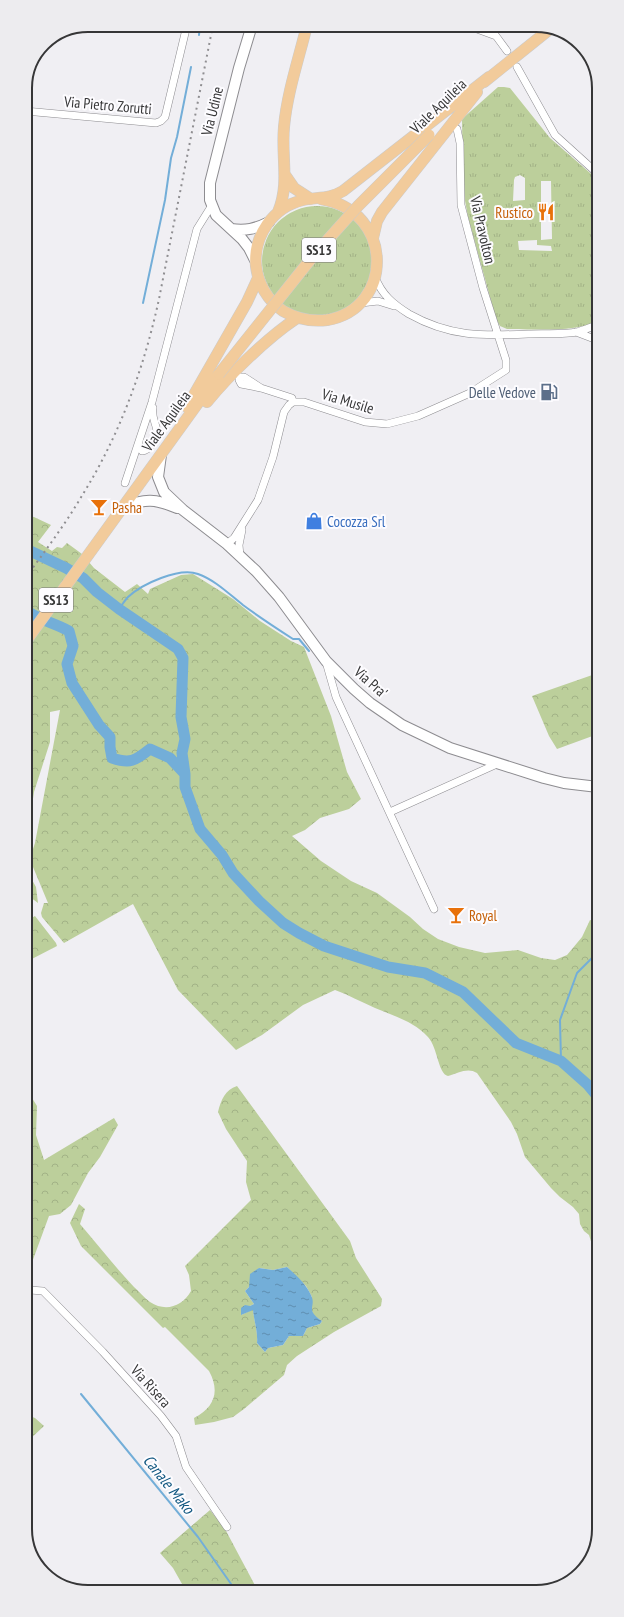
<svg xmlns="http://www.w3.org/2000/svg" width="624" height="1617" viewBox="0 0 624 1617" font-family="'PT Sans Narrow',sans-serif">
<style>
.grass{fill:url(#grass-tufts);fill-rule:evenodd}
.forest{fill:url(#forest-crowns);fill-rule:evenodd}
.water{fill:url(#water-ripples)}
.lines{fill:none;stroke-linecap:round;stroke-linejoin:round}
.stream{stroke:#73aed8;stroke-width:2}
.river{stroke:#73aed8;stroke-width:11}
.street-casing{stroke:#8d8c90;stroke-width:8}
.secondary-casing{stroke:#8d8c90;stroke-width:12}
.primary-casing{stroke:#cbcbcb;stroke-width:12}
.street{stroke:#fff;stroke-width:7}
.secondary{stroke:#fff;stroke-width:10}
.primary{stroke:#f2cb9b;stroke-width:11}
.rail{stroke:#8f8e91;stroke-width:2;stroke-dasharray:2 4;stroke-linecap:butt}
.primary-bridge-casing{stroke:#cbcbcb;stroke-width:12;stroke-linecap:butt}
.primary-bridge{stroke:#f2cb9b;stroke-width:11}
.labels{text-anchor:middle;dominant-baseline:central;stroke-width:4;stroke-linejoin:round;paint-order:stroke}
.shield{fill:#fdfcff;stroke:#727173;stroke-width:1}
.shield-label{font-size:14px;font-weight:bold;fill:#363637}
.street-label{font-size:15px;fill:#363637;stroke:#fdfcff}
.food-label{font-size:15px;fill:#c56008;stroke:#fdfcff;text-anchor:start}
.service-label{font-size:15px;fill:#4e5e75;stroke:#fdfcff;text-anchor:end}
.shop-label{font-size:15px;fill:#366cbe;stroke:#fdfcff;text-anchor:start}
.water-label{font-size:16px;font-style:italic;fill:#115780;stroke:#fdfcff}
.rim{fill:none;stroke:#363637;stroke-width:2}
</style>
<defs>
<pattern id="grass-tufts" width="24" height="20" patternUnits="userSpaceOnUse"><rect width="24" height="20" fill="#bccf9b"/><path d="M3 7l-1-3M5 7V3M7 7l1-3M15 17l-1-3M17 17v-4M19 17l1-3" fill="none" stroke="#a2b286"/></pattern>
<pattern id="forest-crowns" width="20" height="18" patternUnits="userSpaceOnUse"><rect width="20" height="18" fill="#bccf9b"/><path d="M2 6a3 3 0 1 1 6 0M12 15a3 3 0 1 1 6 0" fill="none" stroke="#a2b286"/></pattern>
<pattern id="water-ripples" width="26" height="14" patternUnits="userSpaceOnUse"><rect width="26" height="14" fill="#73aed8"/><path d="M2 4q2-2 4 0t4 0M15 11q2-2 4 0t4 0" fill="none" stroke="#5f8eb0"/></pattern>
</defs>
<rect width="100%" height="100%" fill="#f0eff3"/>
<!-- grass -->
<path class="grass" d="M498,87H504L510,88L550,138L597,179V320C582,333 528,329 507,329L500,326L496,319L468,217L463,190L462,119ZM520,175L525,178V200L513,201L514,180L515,177ZM541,181H551L552,239L541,240ZM537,240V245L551,246L552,251L519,250L518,241Z
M262 261a55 55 0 1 1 110 0a55 55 0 1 1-110 0Z"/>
<!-- forest -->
<path class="forest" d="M26,516L34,517L51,525L38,542L52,551L57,547L62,548L67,543L82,554L94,568L125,592L137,584L148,594L150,589L181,575L193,574L233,599L260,621L291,641L304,647L331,716L347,772L361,799L349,809L320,818L305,830L292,836L321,861L351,881L377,893L410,917L423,929L438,939L459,947L485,953L518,950L541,958L555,960L567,955L582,937L590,920L598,922L599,1271L593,1265V1248L589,1235L584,1231L580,1224L579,1214L573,1207L560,1197L551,1188L525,1157L517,1134L511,1122L477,1073C468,1067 458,1073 448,1076C438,1074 438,1048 428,1037C413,1021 394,1016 375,1008C361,1002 349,995 335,990L303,1005L262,1035L236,1050L178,990L133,904L64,943L42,917L41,913L44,903H48L33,867L31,855L35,843L60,710L50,712V742L34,792L26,846Z
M598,673V734L557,749L549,736L532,696Z
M26,869L36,887L38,903L26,894Z
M35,916L56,943L57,946L26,962V921Z
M237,1086L350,1241L356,1258L382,1299L381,1306L334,1332L297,1356L287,1365L284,1375L244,1409L233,1417L214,1422L195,1425L194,1418C215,1407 220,1391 209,1371L165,1327L163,1328L81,1246L70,1223L79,1204L85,1209L80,1224C98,1245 115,1267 134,1287C139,1291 144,1298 150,1302C165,1312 182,1307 191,1291L189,1275L185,1266L251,1200L246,1182L247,1161L226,1129L218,1112C221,1100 225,1090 237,1086ZM287,1267L306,1286L312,1297L311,1309L314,1316L322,1321L320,1324L307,1328L303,1336H289L283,1345L268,1348L265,1352L257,1343C258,1331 254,1321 253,1309L241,1315L250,1306L254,1304L245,1291L249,1287L259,1268L273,1270Z
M27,1090L37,1106L36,1135L44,1160L114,1118L118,1125L100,1157L88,1173L71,1205L60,1214L49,1216L27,1276Z
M27,1415L35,1418L44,1426L27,1442Z
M210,1510L225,1529L258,1591H186L173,1568L160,1553Z"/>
<!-- water -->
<path class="water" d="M287,1267C296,1275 306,1284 311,1295C317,1307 304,1309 322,1321L320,1324L307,1328L303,1336H289L283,1345L268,1348L265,1352L257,1343C258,1332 254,1321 253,1310L241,1315V1308L245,1305L250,1306L254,1304L245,1291L249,1287L250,1274L259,1268L273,1270Z"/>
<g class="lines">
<!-- stream -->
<path class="stream" d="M199,35L200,25
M143,303L165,200L171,158L177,137L191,67
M119,609C122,605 125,600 128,597C142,584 179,567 198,574C215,580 229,594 243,605C259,617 276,628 293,639H299L309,651
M561,1061L560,1020L577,973L593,957L598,946
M81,1394L198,1537L236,1591"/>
<!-- river -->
<path class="river" d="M26,549L66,568L83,578L97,592L119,609L178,649L183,658L181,717L185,739L182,753L185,774
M26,610C38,620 55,623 69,631L73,646L67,664L72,683L99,725L110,737V747L112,758C130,764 135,761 150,749L170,758L185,774V787L200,829L222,855L233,873L259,901L283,923L299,933L324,946L388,967L425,973L463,992L516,1043L561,1061L588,1085L598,1097"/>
<!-- street casing -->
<g class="street-casing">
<path id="street" d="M466,25L496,36L507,51
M517,67L555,135L597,173
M25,111L156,123L161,121L165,117L187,25
M375,277C382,295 393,304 409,314C450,337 482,336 528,334C544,333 561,335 577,332C584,330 591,327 597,325
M361,303L378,301L394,306
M576,332L597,340
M261,388L244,377H241L239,380L241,384L261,388L292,398L293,402
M139,445L142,451C150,450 157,440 157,433C157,424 151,418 153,408
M125,483L152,402L197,229L212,205
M227,544L234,538L258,500L273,457L284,412L289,405L293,402H304L365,422L387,424L418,416L470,393L506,370V360L483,288L461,205L460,143L457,129
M240,556L239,545L242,530
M326,662L336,697L434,909
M390,812L499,763
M27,1292L30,1290L43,1291L103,1352L161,1416L176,1436L186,1467L227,1527"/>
</g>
<!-- secondary casing -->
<g class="secondary-casing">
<path id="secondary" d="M252,25L239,68L210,183V200L216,215L242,239L249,248L255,260
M231,229C246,231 255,229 269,222
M161,455L158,477L164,492L183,510L227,544L256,571L279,597L326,661L354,689L370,703L402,725L450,748L544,778L564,783L598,787
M124,507C145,498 156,499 177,508"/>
</g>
<!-- primary casing -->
<g class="primary-casing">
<path id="primary" d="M484,82L550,29
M285,175L294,188L311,199
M321,199C395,211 394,309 327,320C311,322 297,319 283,311C268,301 258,284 256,266C253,236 273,207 303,200C317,197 330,199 343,191L489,77
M278,212C290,184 281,156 284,127C287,93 299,58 307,25
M373,238L377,221L382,212L477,92
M207,402C230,374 267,338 297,318
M187,407L247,302L258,278
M26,641L219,374"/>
</g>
<!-- street -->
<use href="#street" class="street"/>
<!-- secondary -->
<use href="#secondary" class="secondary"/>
<!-- primary -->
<use href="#primary" class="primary"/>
<!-- rail -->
<path class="rail" d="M26,577C46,550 66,523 83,494C120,434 144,368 159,299L213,25"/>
<!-- primary-bridge casing -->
<g class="primary-bridge-casing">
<path id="primary-bridge" d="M219,374L314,255L358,206L429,135"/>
</g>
<!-- primary-bridge -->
<use href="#primary-bridge" class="primary-bridge"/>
</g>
<!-- icons -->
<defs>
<g id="restaurant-bare" transform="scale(1.38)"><path d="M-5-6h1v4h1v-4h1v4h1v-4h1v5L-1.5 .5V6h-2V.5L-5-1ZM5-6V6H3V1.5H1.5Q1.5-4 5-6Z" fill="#e8710a" stroke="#fdfcff" stroke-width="2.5" paint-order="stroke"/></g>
<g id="fuel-bare" transform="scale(1.38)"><path d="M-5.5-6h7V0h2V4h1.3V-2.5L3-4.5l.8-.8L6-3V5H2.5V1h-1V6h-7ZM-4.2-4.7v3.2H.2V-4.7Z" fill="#5c6f8a" stroke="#fdfcff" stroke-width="2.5" paint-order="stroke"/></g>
<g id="bar-bare" transform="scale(1.38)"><path d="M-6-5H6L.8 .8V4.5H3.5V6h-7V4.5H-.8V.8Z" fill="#e8710a" stroke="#fdfcff" stroke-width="2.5" paint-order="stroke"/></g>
<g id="shop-bare" transform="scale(1.38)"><path d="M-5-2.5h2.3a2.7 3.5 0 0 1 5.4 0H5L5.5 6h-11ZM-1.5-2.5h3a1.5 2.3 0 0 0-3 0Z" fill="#3f7fe0" stroke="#fdfcff" stroke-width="2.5" paint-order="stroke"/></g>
</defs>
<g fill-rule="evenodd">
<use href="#restaurant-bare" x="546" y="212"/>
<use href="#fuel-bare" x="549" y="392"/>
<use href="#bar-bare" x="99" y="507"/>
<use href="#shop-bare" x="314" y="521"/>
<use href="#bar-bare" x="456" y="915"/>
</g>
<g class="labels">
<!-- shield labels -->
<g class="shield">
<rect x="302" y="238" width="34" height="24" rx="3"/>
<rect x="39" y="588" width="34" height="24" rx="3"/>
</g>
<g class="shield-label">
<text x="319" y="250">SS13</text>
<text x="56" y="600">SS13</text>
</g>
<!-- street labels -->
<g class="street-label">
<text transform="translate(108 105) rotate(5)">Via Pietro Zorutti</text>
<text transform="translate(438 106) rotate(-44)">Viale Aquileia</text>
<text transform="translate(212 111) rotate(-76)">Via Udine</text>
<text transform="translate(483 230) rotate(77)">Via Pravolton</text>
<text transform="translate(348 401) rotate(17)">Via Musile</text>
<text transform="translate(166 421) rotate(-54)">Viale Aquileia</text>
<text transform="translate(371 682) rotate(41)">Via Pra'</text>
<text transform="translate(151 1386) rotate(48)">Via Risera</text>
</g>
<!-- food labels -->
<g class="food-label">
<text x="533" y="212" text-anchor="end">Rustico</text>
<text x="112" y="507">Pasha</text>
<text x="469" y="915">Royal</text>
</g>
<!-- service labels -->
<g class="service-label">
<text x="536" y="392">Delle Vedove</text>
</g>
<!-- shop labels -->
<g class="shop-label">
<text x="327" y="521">Cocozza Srl</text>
</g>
<!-- water labels -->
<g class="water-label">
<text transform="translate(169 1484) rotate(51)">Canale Mako</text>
</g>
</g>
<!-- crop -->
<path d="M0 0H624V1617H0ZM88 32H536A56 56 0 0 1 592 88V1529A56 56 0 0 1 536 1585H88A56 56 0 0 1 32 1529V88A56 56 0 0 1 88 32Z" fill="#edecef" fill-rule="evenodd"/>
<path class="rim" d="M88 32H536A56 56 0 0 1 592 88V1529A56 56 0 0 1 536 1585H88A56 56 0 0 1 32 1529V88A56 56 0 0 1 88 32Z"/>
</svg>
